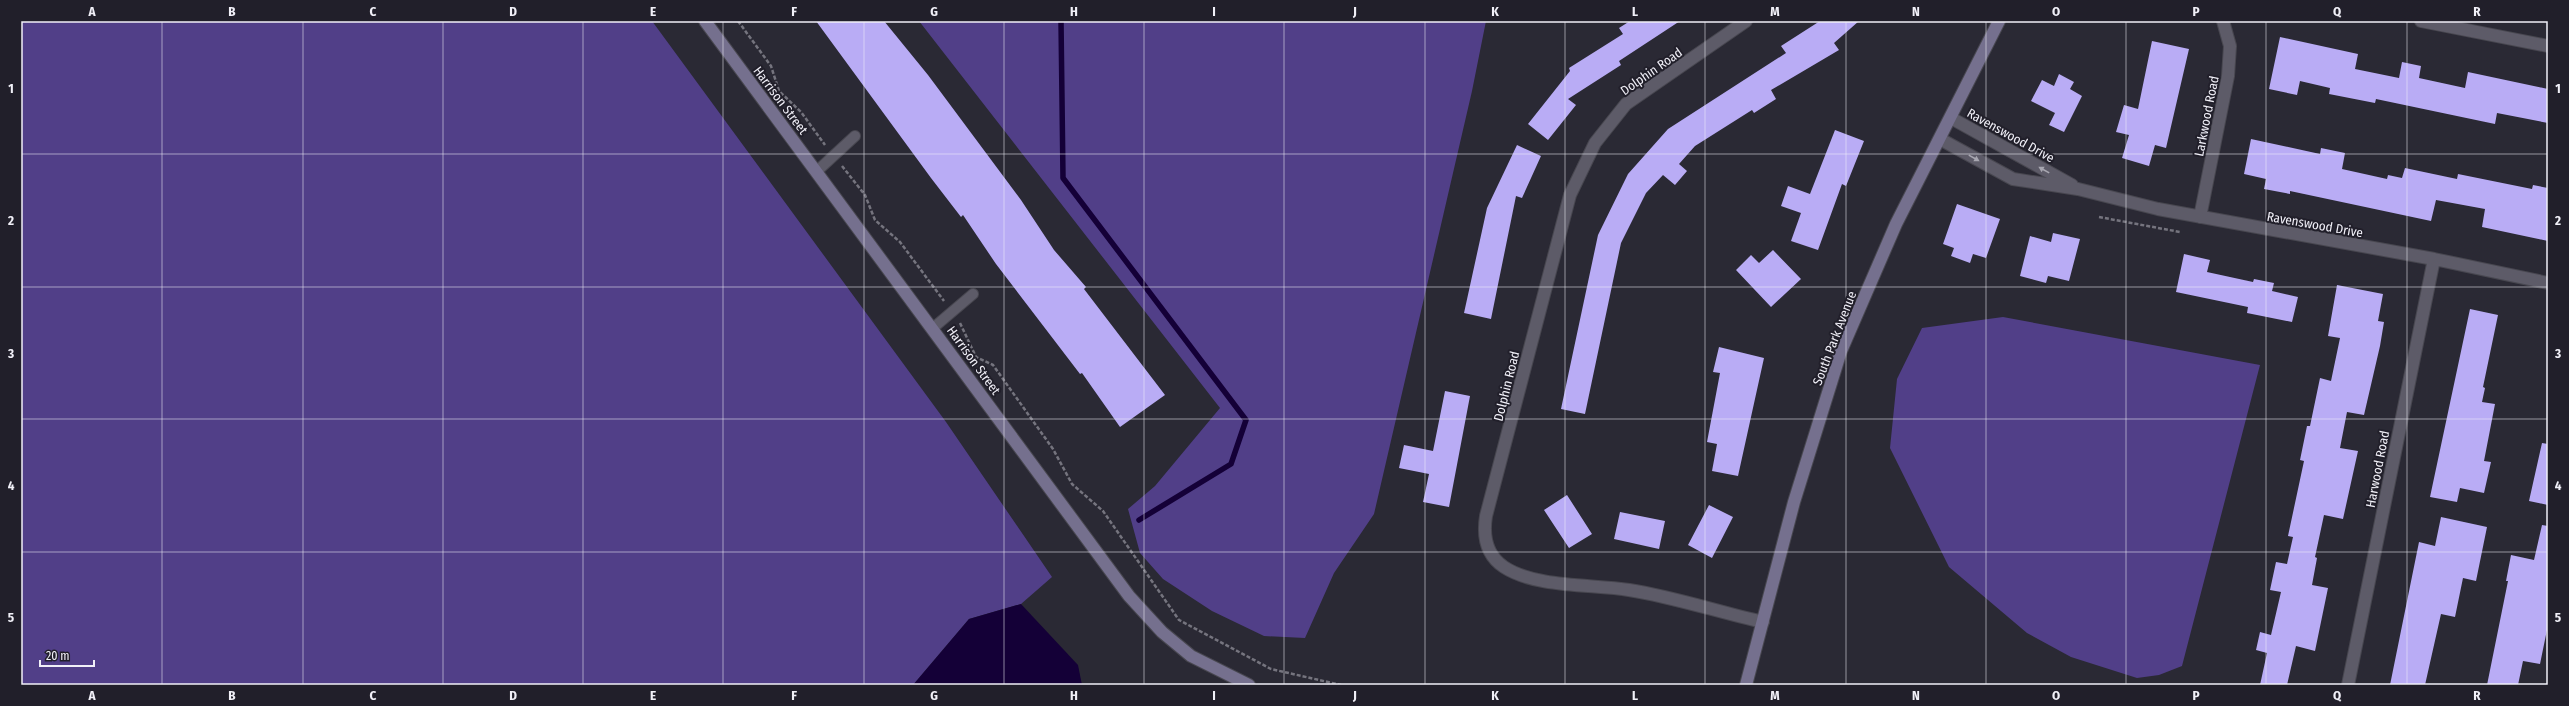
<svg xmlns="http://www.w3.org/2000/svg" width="2569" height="706" viewBox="0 0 2569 706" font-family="'Fira Sans Condensed',sans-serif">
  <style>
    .green { fill: #513f88 }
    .water { fill: #140037 }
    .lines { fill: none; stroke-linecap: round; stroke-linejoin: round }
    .stream { stroke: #140037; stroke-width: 5.5 }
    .building { fill: #b9acf5 }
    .lane-casing { stroke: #484750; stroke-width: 12 }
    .street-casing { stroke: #484750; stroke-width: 14 }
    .secondary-casing { stroke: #484750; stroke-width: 14 }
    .path { stroke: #75747e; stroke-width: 2.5; stroke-dasharray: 4 2; stroke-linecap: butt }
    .lane { stroke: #5d5b68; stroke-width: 10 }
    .street { stroke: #5d5b68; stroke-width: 12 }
    .secondary { stroke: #75708e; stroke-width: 12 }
    .oneway { fill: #a7a6b0 }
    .grid { fill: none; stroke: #f1f0f8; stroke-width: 1; stroke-opacity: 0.55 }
    .labels { text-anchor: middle; stroke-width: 4; stroke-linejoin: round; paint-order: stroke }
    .street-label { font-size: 13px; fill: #f1f0f8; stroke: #211f2a }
    .neatline { fill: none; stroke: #f1f0f8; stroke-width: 1.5 }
    .grid-label { font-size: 13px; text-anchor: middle; font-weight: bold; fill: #f1f0f8 }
  </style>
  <rect width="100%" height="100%" fill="#2a2934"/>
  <!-- green -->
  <path class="green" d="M21,21H652L946,422L1052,577L1021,604L969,619L913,685H21Z
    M919,21H1486L1472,91L1374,514L1334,573L1305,638L1264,636L1212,611L1163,579L1140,553L1128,509L1155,486L1220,408Z
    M2003,317L2260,365L2182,666L2159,675L2137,678L2071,657L2027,633L1949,567L1890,448L1897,379L1922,328Z"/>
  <!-- water -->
  <path class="water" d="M1021,604L1078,665L1082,685H913L969,619Z"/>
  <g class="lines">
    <!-- stream -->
    <path class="stream" d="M1061,21L1063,178L1246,420L1231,464L1139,520"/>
  </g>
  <!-- building -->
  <path class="building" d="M816,21H884L928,75L1021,200L1054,250L1086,287L1084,289L1165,395L1120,427L1082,373L1080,374L996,264L963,215L961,217L931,178Z
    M1630,21H1680L1619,61L1621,65L1568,99L1576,105L1548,140L1528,124L1570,71L1569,68L1623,34L1619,28Z
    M1820,21H1859L1834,43L1839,50L1771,90L1776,99L1754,113L1752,110L1695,146L1679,164L1687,171L1675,185L1663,175L1646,193L1621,243L1585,414L1561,409L1598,235L1628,174L1668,129L1786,53L1781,46Z
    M2280,37L2358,54L2355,69L2399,78L2402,62L2421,66L2419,78L2465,88L2468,72L2548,89V123L2497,113L2495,124L2376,99L2375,103L2329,94L2330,88L2300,81L2297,95L2269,89Z
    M2152,41L2189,49L2166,148L2155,145L2149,166L2122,158L2129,135L2116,132L2124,105L2138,109Z
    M2059,74L2074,82L2070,89L2082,96L2064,132L2049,125L2055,113L2031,101L2042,80L2054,86Z
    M1835,130L1864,141L1846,186L1842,184L1818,250L1791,241L1801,213L1781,206L1788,186L1810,194Z
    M2251,139L2320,154L2321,148L2345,153L2342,169L2387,179L2388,175L2402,178L2405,168L2457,179L2458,174L2532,189L2533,185L2548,188V241L2482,227L2485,209L2436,200L2431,221L2290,191V194L2264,189L2266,179L2244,174Z
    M1517,145L1541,156L1522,198L1516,196L1491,319L1464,313L1487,208Z
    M1957,204L2000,219L1986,258L1973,254L1970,263L1951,256L1954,248L1943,244Z
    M2053,233L2080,239L2069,281L2048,276L2046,283L2020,276L2030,236L2051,242Z
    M1773,250L1801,279L1771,307L1736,270L1751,255L1759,263Z
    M2184,254L2210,260L2207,272L2253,282L2254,279L2274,283L2272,291L2298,297L2292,322L2247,313L2248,307L2176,292Z
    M2337,285L2383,294L2378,321L2384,322L2380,346L2364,415L2347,412L2340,448L2358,451L2343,519L2324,515L2315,557L2317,558L2312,585L2328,588L2315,651L2296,646L2287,685H2260L2267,653L2256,650L2260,632L2271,635L2281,592L2270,590L2276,562L2287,564L2293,537L2288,536L2304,461L2300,460L2307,426H2310L2320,378L2331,381L2340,338L2328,336Z
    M2470,309L2498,315L2483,387L2485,388L2482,402L2495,404L2484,461L2491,462L2484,493L2460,488L2457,502L2430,497Z
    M1719,347L1764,358L1738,476L1712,471L1717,444L1707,442L1720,373L1713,372Z
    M1445,391L1470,396L1449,507L1423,502L1429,474L1399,468L1404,445L1433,451Z
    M2542,443L2548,444V505L2529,501Z
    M1567,495L1592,534L1569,548L1544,510Z
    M1709,505L1733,517L1712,558L1688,545Z
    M1620,512L1665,521L1659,549L1614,539Z
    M2441,517L2487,527L2476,581L2463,578L2455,617L2441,614L2425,685H2390L2419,542L2435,546Z
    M2542,525L2548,526V625L2540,664L2523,661L2518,685H2487L2508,581H2506L2511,555L2534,560Z"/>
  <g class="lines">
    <!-- lane casing -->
    <g class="lane-casing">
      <path id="lane" d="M816,172L855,136
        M933,328L973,294"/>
    </g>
    <!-- street casing -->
    <g class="street-casing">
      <path id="street" d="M1746,21L1626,104L1595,143L1570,195L1486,516C1483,535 1486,555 1504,567C1536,588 1592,584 1629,590C1674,597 1718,612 1763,622
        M2421,21L2548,46
        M1951,118L2072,185
        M1940,139L2013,179L2078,189L2158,209L2434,259L2548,283
        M2200,217L2228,76L2230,46L2223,21
        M2348,685L2434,259"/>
    </g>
    <!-- secondary casing -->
    <g class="secondary-casing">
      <path id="secondary" d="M705,21L1129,596L1162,632L1191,656L1249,685
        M1746,685L1794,502L1841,351L1896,224L1999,21"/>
    </g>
    <!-- path -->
    <path class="path" d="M738,21L771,66L779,91L801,112L825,145
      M842,166L865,195L875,220L900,242L944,301
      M2099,217L2180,232
      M2547,303H2548
      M960,323L976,357L993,365L1053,449L1072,484L1103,511L1179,620L1271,669L1341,685"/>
    <!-- lane -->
    <use href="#lane" class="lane"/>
    <!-- street -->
    <use href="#street" class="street"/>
    <!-- secondary -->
    <use href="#secondary" class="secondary"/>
  </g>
  <!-- one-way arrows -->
  <defs><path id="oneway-solid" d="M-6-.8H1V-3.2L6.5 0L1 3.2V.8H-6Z"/></defs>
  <g class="oneway">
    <use href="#oneway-solid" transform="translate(1974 158) rotate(29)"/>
    <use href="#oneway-solid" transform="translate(2044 170) rotate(-151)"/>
  </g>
  <!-- grid -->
  <path class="grid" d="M162,21V685M303,21V685M443,21V685M583,21V685M723,21V685M864,21V685M1004,21V685M1144,21V685M1284,21V685M1425,21V685M1565,21V685M1705,21V685M1846,21V685M1986,21V685M2126,21V685M2266,21V685M2407,21V685M21,154H2548M21,287H2548M21,419H2548M21,552H2548"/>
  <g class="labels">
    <!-- street labels -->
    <g class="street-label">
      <text transform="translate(1651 71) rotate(-35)" y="5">Dolphin Road</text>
      <text transform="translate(781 100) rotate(53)" y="5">Harrison Street</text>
      <text transform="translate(2206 116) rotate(-79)" y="5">Larkwood Road</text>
      <text transform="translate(2011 135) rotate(29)" y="5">Ravenswood Drive</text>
      <text transform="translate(2315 224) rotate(10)" y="5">Ravenswood Drive</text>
      <text transform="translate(1834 338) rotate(-69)" y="5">South Park Avenue</text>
      <text transform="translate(974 360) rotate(54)" y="5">Harrison Street</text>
      <text transform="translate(1506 386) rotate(-76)" y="5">Dolphin Road</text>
      <text transform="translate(2377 469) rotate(-79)" y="5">Harwood Road</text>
    </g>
  </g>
  <!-- border -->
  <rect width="2569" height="706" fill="none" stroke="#211f2a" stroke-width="44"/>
  <!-- scale -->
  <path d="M40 660v6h54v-6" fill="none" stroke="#f1f0f8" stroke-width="2"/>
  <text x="46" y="660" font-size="12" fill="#f1f0f8" stroke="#211f2a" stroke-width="3" paint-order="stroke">20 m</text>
  <rect x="22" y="22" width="2525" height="662" class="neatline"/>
  <g class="grid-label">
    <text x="92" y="16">A</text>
    <text x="232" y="16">B</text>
    <text x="373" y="16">C</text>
    <text x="513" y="16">D</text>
    <text x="653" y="16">E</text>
    <text x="794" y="16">F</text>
    <text x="934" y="16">G</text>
    <text x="1074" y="16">H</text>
    <text x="1214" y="16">I</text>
    <text x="1355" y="16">J</text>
    <text x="1495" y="16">K</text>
    <text x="1635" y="16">L</text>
    <text x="1775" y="16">M</text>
    <text x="1916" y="16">N</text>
    <text x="2056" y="16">O</text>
    <text x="2196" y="16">P</text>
    <text x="2337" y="16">Q</text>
    <text x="2477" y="16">R</text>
    <text x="11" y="93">1</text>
    <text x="2558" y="93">1</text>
    <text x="11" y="225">2</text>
    <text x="2558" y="225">2</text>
    <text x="11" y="358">3</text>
    <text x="2558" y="358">3</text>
    <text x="11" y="490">4</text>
    <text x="2558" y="490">4</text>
    <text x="11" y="622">5</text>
    <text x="2558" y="622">5</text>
    <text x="92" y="700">A</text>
    <text x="232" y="700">B</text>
    <text x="373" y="700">C</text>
    <text x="513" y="700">D</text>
    <text x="653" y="700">E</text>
    <text x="794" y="700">F</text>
    <text x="934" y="700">G</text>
    <text x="1074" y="700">H</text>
    <text x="1214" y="700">I</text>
    <text x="1355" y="700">J</text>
    <text x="1495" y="700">K</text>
    <text x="1635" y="700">L</text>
    <text x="1775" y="700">M</text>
    <text x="1916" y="700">N</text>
    <text x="2056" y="700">O</text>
    <text x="2196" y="700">P</text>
    <text x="2337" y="700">Q</text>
    <text x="2477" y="700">R</text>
  </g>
</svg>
